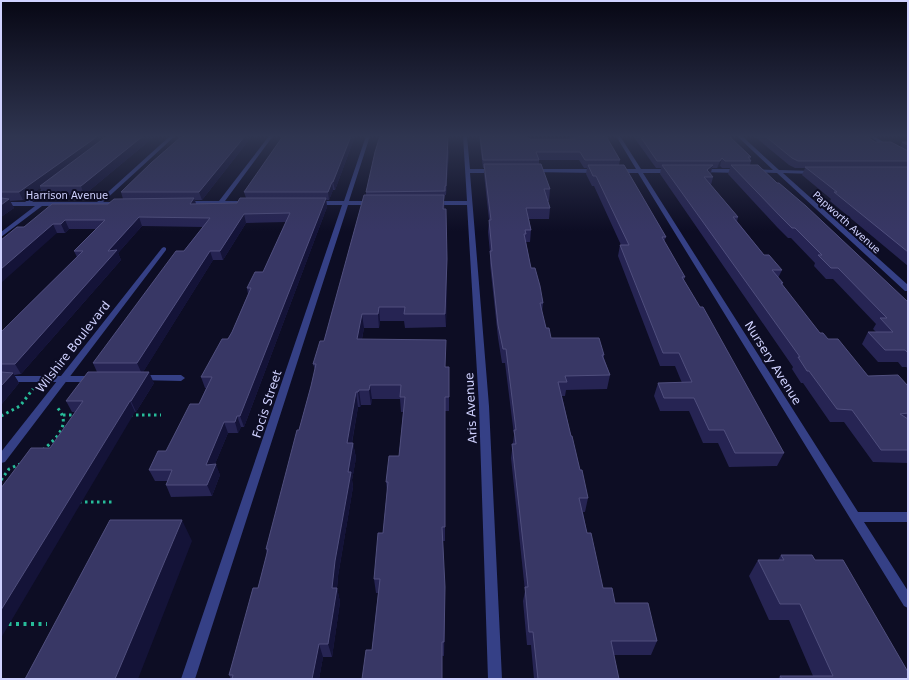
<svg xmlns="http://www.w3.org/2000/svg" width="909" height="680" viewBox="0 0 909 680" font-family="'DejaVu Sans',sans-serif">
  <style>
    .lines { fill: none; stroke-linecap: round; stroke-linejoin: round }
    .path-far1 { stroke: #27bc99; stroke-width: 3; stroke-dasharray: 2.5 3.5; stroke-linecap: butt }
    .path { stroke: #27bc99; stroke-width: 4; stroke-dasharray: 3 4.5; stroke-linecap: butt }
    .service { fill: #354086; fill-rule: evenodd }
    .minor { fill: #354086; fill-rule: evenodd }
    .wall { fill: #262453 }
    .shaded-wall { fill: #141338 }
    .building { fill: #383765; stroke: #504f7e }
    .labels { text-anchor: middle; stroke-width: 4; stroke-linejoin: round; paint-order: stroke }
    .far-street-label { font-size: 10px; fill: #d0d2ff; stroke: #0d0d24 }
    .street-label { font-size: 12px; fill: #d0d2ff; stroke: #0d0d24 }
  </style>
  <rect width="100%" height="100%" fill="#0d0d24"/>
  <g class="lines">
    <!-- path-far1 -->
    <path class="path-far1" d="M63,415H75
      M130,415H161
      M1,416L20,406L33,389
      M43,450C52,442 68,429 62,415C61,412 59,410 57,407
      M1,480L9,469L20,464
      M79,502H114"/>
    <!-- path -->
    <path class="path" d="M1,624H47"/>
    <!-- service -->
    <path class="service" d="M142,375H181L185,378L181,381L139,380L138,378Z
      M1,376H92L96,379L92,382H1Z"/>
    <!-- minor -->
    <path class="minor" d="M170,136H175L103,202H118L120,203V205L42,206L1,237V232L35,206H1V202H25L51,183L54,185L53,186L32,202H97Z
      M269,136H273L225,201H246L249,203L248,204H184L183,203L186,201H219Z
      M366,136H370L349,201H372L375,203L372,205H348L195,679H181L342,205H316L313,203L316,201H344Z
      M463,136H467L470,169H493L496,171L493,173H470L489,406L502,679H488L479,406L467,205H434L431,203L434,201H467Z
      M616,136H620L641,169H671L674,171L671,173H643L858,512H908V522H864L908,591V608L904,606L638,173H617L614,171L617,169H636Z
      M737,136H742L779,170L815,171V173L813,174L783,173L908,285V291H905L777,173L753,172V170L755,169L773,170Z
      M869,136H874L891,147L887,148Z
      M533,169H597L600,171L597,173L531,172V170Z
      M701,169H739L742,171L739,173L699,172V170Z
      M164,247L166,248V250L5,462L1,463V452L162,248Z"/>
  </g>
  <!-- wall -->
  <path class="wall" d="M1,136H155L84,195H44L40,188L23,200L10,201L14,208L1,217Z
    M252,136L202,200H195L196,204L237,203L246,198L244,192L355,136L335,190H333L329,200H326L327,207L244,427H241L238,433H228L215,464L220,475L212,496L171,497L166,485L168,481H155L149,470L166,451L199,404L206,388H205L201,377L232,332L248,294L247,288L263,272L286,222L246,223L223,260H213L143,372L154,383L136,412H135L50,448L75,412H72L66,401L97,372L93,363L203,227L142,226L118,253L121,260L21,374L14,375L19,383L1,405V332L77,257L74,251L96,229H69L65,233H57L24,227L108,204L123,199L121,192Z
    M479,136H508V137L530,139H570L569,136H606L620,160L619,165L666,237L664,242L685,277L684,280L784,453L777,466L729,467L718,443H703L689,411H660L654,396L658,383H682L675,366H660L618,256L620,245H621L594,186H592L586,174L587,168H584L579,160H539V164L550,189L549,201H548L550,208L549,219H529L531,230L530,242H526L531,268L543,303L542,312L546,328L551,338L604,355V358L610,375L607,389L566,390L565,396H562L571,436L580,470L588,498L585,512H583L587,533L603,588L615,603L657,641L651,655H614L619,679H534L531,645H527L523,601L525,591L511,458L514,435L505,363H502L498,338L490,264V253L488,232L489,220L484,174V168H483Z
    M633,136H729L751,157L750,159L751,161L750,165L777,183L908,302V368L906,367H902L898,362H878L862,344L868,332H876L873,329L876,324L833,279H826L814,266L815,263L791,238H788L777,227L728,174L730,168H722L720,166L717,168H712L711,174L713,177L711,185L738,217L737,221L764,255L782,270L778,278L783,283L782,285L820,333L868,376L908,386V463L873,462L844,422H830L803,383H801L792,369L793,367L660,174L661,168H656Z
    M754,136H866L875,142L900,147L902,142H908V266L830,201L831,199L802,175L805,168H795L789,165Z
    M449,150L446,195H445L444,200L447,259L446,327L405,328L404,321H380L379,328H364L362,339L446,367H449V411H445V541H443L445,601L444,656L372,650L378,593H376L374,579L383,533L387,491L386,482L399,456L403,412H401L400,399H372L371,405H361L360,407H358L352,443H353L356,458L352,480L353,487L338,576L337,588L340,602L332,657H323L319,679H231L229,675L258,588L267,554L266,549L311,386L315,370L313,364L324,341L366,195V192Z
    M781,555L815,560L908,679H778L780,676H813L789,620H769L749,576L758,560H778Z"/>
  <!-- shaded-wall -->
  <path class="shaded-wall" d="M98,136H111L40,186V188L23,200L19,192Z
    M143,136H155L84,195L81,186Z
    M245,136H252L202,200L199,192Z
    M351,136H355L335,190L333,182Z
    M449,142V150L446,195V186Z
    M722,158L720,166L717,168L720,161Z
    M713,165L710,174L707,170Z
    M332,182L333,190L329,200L328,192Z
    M194,198L197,207L190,204Z
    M326,198L327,207L244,427L240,416Z
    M9,199L14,208L1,217V205Z
    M244,214L246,223L223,260L220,251Z
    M139,217L142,226L118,253L121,260L21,374L15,364L108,251Z
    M65,220L69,229L65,233L61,224Z
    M53,224L57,233L1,283V269Z
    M210,251L213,260L142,374L137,363Z
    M447,259V272L446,327L445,314Z
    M379,307L380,321L379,328L378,314Z
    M362,314L364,328L359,353L357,339Z
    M149,372L154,383L136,412L131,401Z
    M13,373L19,383L1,405V386Z
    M370,385L372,399L371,405L369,390Z
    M359,390L361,405L360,407L358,392Z
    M356,392L358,407L349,458L347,443Z
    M130,401L135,412L1,638V610Z
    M237,416L241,427L238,433L235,422Z
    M224,422L228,433L210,476L206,465Z
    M353,443L356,458L352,480L353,487L338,576L337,588L340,602L332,657L328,644L332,588L335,561Z
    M216,464L220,475L212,496L207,485Z
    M182,520L192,541L138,679H115Z
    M445,587V601L444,656V642Z
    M319,644L323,657L319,679H312Z"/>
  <!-- building -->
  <path class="building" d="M4,136H98L19,192H1V138Z
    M107,136H143L81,186H40Z
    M182,136H245L199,192H121L151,163Z
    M283,136H351L333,182H332L328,192H244Z
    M380,136H448L446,186H445V191L366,192L375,152Z
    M480,136L527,137L530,139H575L573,136H606L620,160H585L580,152H536L539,160H483Z
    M640,136H729L751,157H748L751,161H725L722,158L720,161H657Z
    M765,136H866L875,142H891L908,151V161H798L792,158Z
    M902,142H908V145Z
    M484,164H541L550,189H544L550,208H526L531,230H525L526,234H524L531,268H535L540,286L543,303H540L546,328H549L551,338H599L604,355H602L610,375L565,376L567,382H558L571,436H572L580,470H582L588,498H579L587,533H591L603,588H612L615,603H648L657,641H611L619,679H538L533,632H529L525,587H528L512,444H516L514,430H516L506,349H503L498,325L490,251H492L489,220H491Z
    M588,165H624L666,237H662L685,277H682L700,307H703L784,453H735L724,430H709L694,398H664L658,383L692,382L679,353H663L620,245H629L596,176H593Z
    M662,165H713L707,170L713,177H704L738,217H733L764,255H769L782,270H772L783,283H781L820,333H823L828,339H838L868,376L898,375L908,386V413L900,414L908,419V450H881L852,410L837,409L809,371H807L798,357H800Z
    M731,165H758L777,183H779L806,206L908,302V353L905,350H885L868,332H893L880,318H887L838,268H831L818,255H822L795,228H792L781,217Z
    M805,167H908V252L834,192H837Z
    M364,195H444L443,209H446L447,259L445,314H404L405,307H379L378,314H362L357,339L446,340L445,367H449V397H445V527H442L445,587L444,642H442V679H362L366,650H372L380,579H374L378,533H383L388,482H386L389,456H399L405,397H400L401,385H370L369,390H359L358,392H356L347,443H353L348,472H351L335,561L332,588H337L328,644H319L312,679H232L233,675H229L253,588H258L268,549H266L297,430H299L311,386L316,364H313L320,341H324Z
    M1,198L9,199L1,205Z
    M194,198L190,204L237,203L240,198H326L240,416H237L235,422H224L206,465L216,464L207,485H166L172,470H149L158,451H166L190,404H199L212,377H201L222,339H228L232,332L251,288H247L255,272H263L290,213L244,214L220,251H210L137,363H93L176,251H184L210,218L139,217L108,251L117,250L15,364H1V332L83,251H74L105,220H65L61,224H53L1,269V240L17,227H24L52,204H108L114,199Z
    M1,372L13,373L1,386Z
    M88,372H149L131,401H130L1,610V488L31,448H50L83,401H66Z
    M110,520H182L115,679H25Z
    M781,555H812L815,560H843L908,672V679H782L780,676H833L800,604H780L758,560H784Z"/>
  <!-- sky -->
  <linearGradient id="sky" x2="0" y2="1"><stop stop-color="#070714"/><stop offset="0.59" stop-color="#2f3550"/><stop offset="1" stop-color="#2f3550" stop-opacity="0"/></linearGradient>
  <rect width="909" height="231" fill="url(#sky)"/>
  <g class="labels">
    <!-- far-street labels -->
    <g class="far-street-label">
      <text x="67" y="199">Harrison Avenue</text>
      <text transform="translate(847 222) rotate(42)" y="4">Papworth Avenue</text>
    </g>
    <!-- street labels -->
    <g class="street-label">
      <text transform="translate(73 347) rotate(-52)" y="4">Wilshire Boulevard</text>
      <text transform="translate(773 363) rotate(58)" y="4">Nursery Avenue</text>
      <text transform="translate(267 404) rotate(-72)" y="4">Focis Street</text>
      <text transform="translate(471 408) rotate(-93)" y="4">Aris Avenue</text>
    </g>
  </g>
  <!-- border -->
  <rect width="909" height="680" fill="none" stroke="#d0d2ff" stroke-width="4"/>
</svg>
